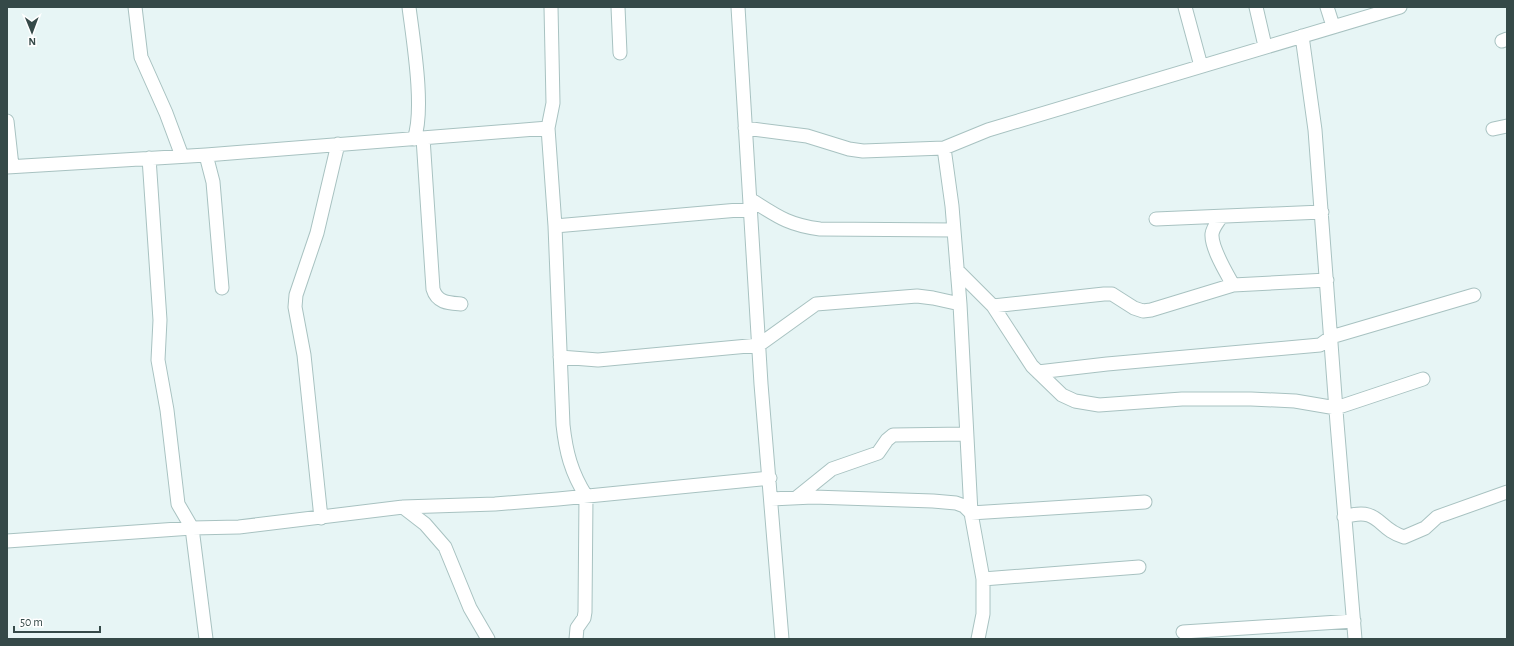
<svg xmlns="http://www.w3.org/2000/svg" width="1514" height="646" viewBox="0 0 1514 646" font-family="'Alegreya Sans',sans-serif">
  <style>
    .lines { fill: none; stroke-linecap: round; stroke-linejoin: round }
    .street-casing { stroke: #a8c2c1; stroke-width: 15 }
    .street { stroke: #fff; stroke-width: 13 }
  </style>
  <rect width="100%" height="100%" fill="#e7f5f5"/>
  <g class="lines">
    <!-- street casing -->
    <g class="street-casing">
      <path id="street" d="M135,7L141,57L166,113L182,156
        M409,7C413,39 425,110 414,139
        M618,7L620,53
        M738,7L761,384L782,639
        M1185,7L1201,66
        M1256,7L1265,46
        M1327,7L1333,26
        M1302,36L1315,130L1337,423L1355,639
        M1502,41L1507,39
        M7,121L12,166
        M548,128L553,103L551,7
        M745,128L807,136L849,149L863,151L944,148L988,130L1400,7
        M1493,129L1507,126
        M423,138L433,289C437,303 449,303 461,304
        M944,148L952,206L960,304L971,513L983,579V614L978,639
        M206,155L213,182L222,288
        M149,158L160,320L158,360L167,410L178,504L192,528L206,639
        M7,167L206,155L548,128L555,226L563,425C566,452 571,472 586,496L585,612L584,618L577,628L576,639
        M750,199C777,216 788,225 820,229L954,230
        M1221,217C1218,222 1213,227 1212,234C1211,248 1226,272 1233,285
        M1156,219L1322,212
        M555,226L750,209
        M957,270L993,306L1032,366L1062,395L1075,401L1099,405L1182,399H1251L1295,401L1336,408L1423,379
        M993,306L1104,294H1112L1134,308L1143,311L1151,310L1233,285L1327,280
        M560,357L598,360L759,345L816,304L917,296L933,298L960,304
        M1038,372L1107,364L1320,345L1331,337L1474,295
        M796,498L832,469L878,453L887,440L893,435L966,434
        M771,499L813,497L933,501L956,503L964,506L971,513L1145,502
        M403,507L425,524L445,547L470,608L488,639
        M1344,517C1381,506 1376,529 1404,537L1425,528L1437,517L1507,492
        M321,518L304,355L295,307L296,295L317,233L338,144
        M7,541L192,528L239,527L403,507L495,504L558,499L770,478
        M983,579L1139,567
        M1183,632L1354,621"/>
    </g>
    <!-- street -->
    <use href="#street" class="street"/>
  </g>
  <!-- border -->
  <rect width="1514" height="646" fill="none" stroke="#354948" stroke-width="16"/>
  <!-- north arrow -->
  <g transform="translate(32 32) rotate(179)" stroke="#ffffff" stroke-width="3" paint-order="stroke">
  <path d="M0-3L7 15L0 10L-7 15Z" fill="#354948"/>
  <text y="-6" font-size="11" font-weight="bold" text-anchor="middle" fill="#354948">N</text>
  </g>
  <!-- scale -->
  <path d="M14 626v6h86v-6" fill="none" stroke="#354948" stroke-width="2"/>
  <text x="20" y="626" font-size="12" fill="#354948" stroke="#ffffff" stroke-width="3" paint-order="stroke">50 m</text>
</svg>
